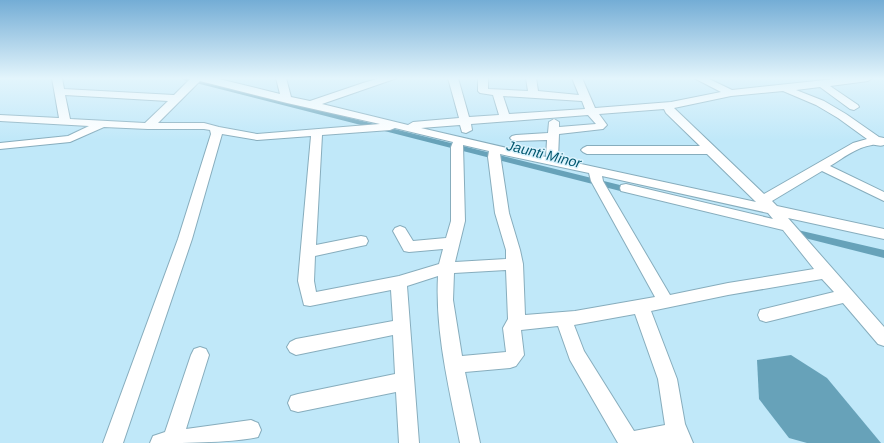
<svg xmlns="http://www.w3.org/2000/svg" width="884" height="443" viewBox="0 0 884 443" font-family="Arial,sans-serif">
  <style>
    .water { fill: #67a2b9 }
    .lines { fill: none; stroke-linecap: round; stroke-linejoin: round }
    .canal { fill: #67a2b9; fill-rule: evenodd }
    .minor-casing { stroke: #87adbd; stroke-width: 2 }
    .minor { fill: #fff; fill-rule: evenodd }
    .labels { text-anchor: middle; stroke-width: 3; stroke-linejoin: round; paint-order: stroke }
    .water-label { font-size: 14px; font-style: italic; fill: #02576f; stroke: #dbf3fd }
  </style>
  <rect width="100%" height="100%" fill="#c0e8f9"/>
  <!-- water -->
  <path class="water" d="M791,355L827,378L881,443H807L789,438L759,399L757,360Z"/>
  <g class="lines">
    <!-- canal -->
    <path class="canal" d="M180,78H190L191,80L188,82Z
      M198,80L632,188L637,191L632,194L196,83V81Z
      M789,228L884,250V258L785,233L784,231L785,229Z"/>
    <!-- minor casing -->
    <g class="minor-casing">
      <path id="minor" d="M52,78H62L64,89L174,95L191,78H215L280,94L276,78H286L291,97L310,101L363,83L380,78H397L322,104L408,125L413,122L459,118L448,78H458L469,117L499,115L493,95L480,93L478,91V78H488V89L528,91L526,78H536L538,91L579,95L572,78H582L595,108L671,102L721,92L694,78H707L732,90L844,78H872L868,81L830,86L858,105L859,107L854,110L850,109L820,87L796,90L824,101L846,114L879,137L884,138V145C879,147 876,144 872,145C857,147 843,158 830,166L884,192V201L822,171L772,201L777,206L884,229V239L788,218L884,327V346L878,344L843,303L766,322L760,320L758,315L760,310L834,292L822,279L728,295L651,311L677,379L685,424L693,443H618L570,360L558,326L521,330L524,355L516,366L510,368L465,372L480,443H460C449,388 435,332 438,276L407,286L419,443H399L396,392L298,412L291,410L288,403L291,396L298,394L395,374L393,335L296,355L290,352L287,347L290,342L296,339L393,321L391,290L310,306L304,305L298,281L311,136L257,140L222,134L192,239L123,443H103L178,239L211,134L210,130L204,129H148L104,127L70,142L0,149V143L68,136L89,126L0,121V115L59,118ZM200,81L287,103L380,124L257,134L219,127L204,123H158ZM783,91L816,105L838,118L867,139L853,143L764,194L674,108L731,96ZM65,95L168,101L145,123L70,119ZM503,96L582,101L585,109L509,114ZM664,109L666,113L700,146H587L583,148L581,150L583,152L587,154H707L756,202L558,159L559,134L603,129L607,125L599,114ZM588,115L596,124L559,127V122L554,119L549,122L548,133L516,135L512,136L510,138L512,140L516,141L547,140L546,157L421,128L460,125L462,132L466,133L472,130L471,124ZM395,128L453,142L451,147V221L446,238L413,241L405,228L400,226L395,228L393,231L404,251L409,252L443,249L439,264L399,276L316,292L314,281L315,256L361,246L366,245L368,241L366,237L361,236L316,245L322,135L390,130ZM463,145L489,151L488,157L495,213L506,250V259L455,262L465,221ZM500,154L589,173L591,181L655,297L575,311L525,315L523,264L520,250L509,213ZM602,176L768,213L773,219L626,184L621,185L620,188L621,191L783,230L814,269L728,283L670,295L603,181ZM506,270L508,319L503,328L506,352L462,356L453,300L454,273ZM635,314L658,379L665,425L634,431L584,351L574,325Z
        M200,347L206,349L209,355L186,429L251,420L258,423L261,430L258,437C232,443 179,443 150,443L153,436L165,432L191,355L194,349Z"/>
    </g>
    <!-- minor -->
    <use href="#minor" class="minor"/>
  </g>
  <!-- sky -->
  <linearGradient id="sky" x2="0" y2="1"><stop stop-color="#74add5"/><stop offset="0.56" stop-color="#e3f5fc"/><stop offset="1" stop-color="#e3f5fc" stop-opacity="0"/></linearGradient>
  <rect width="884" height="140" fill="url(#sky)"/>
  <g class="labels">
    <!-- water labels -->
    <g class="water-label">
      <text transform="translate(544 154) rotate(14)" y="5">Jaunti Minor</text>
    </g>
  </g>
</svg>
